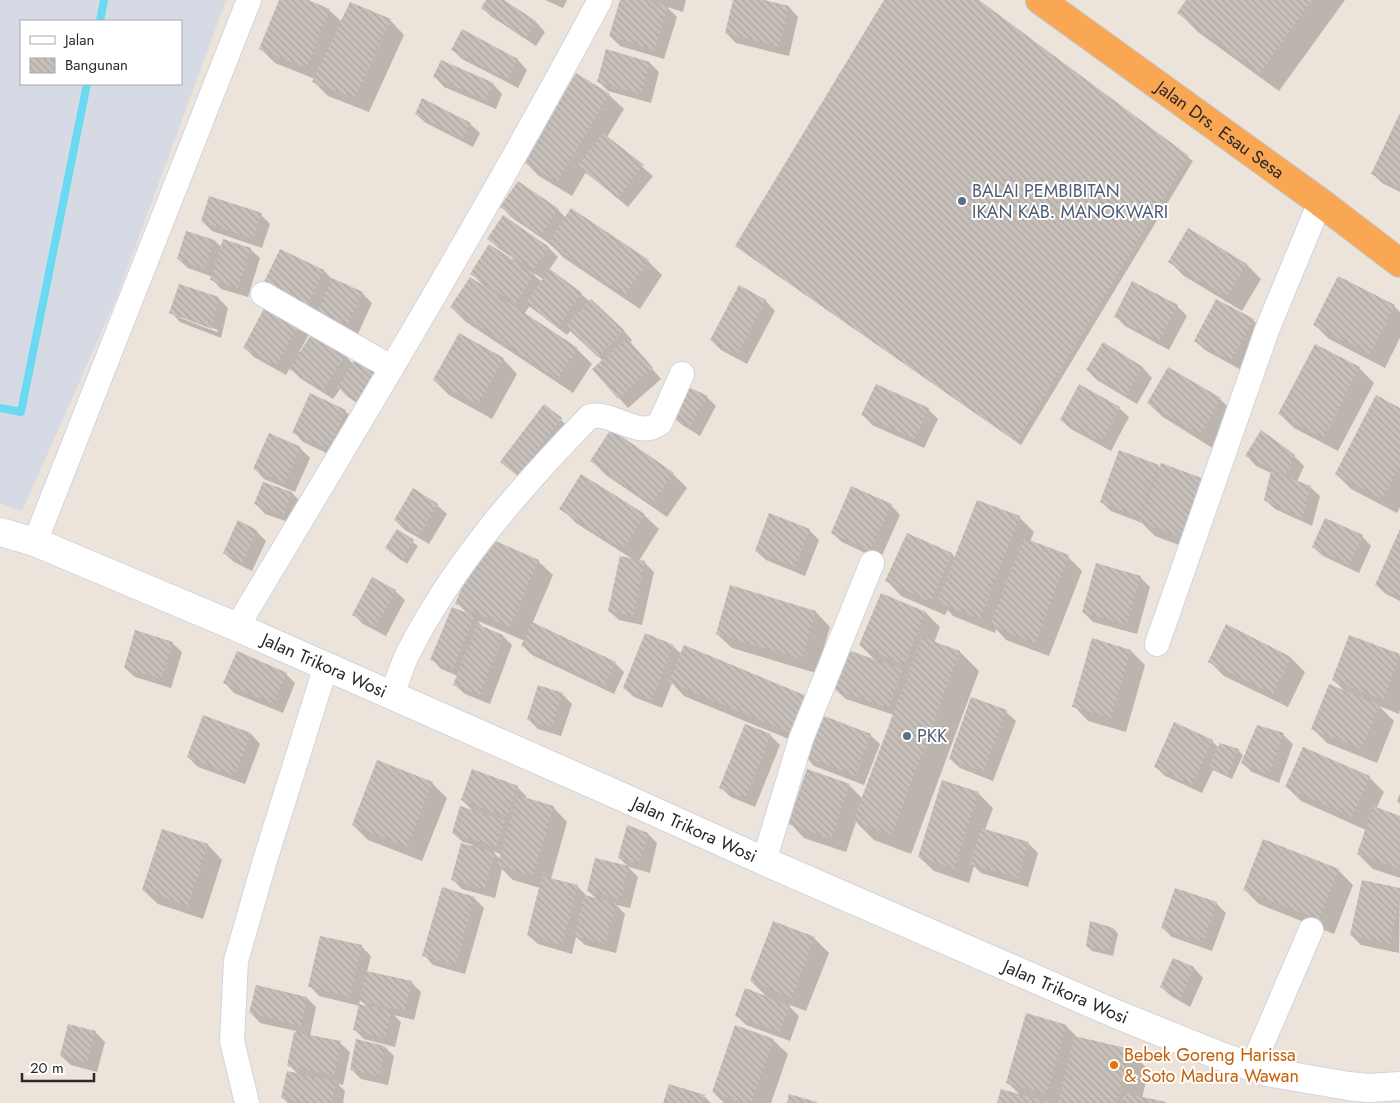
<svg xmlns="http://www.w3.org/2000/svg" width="1400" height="1103" viewBox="0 0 1400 1103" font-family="Jost,sans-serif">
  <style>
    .airport { fill: #d6dae4; fill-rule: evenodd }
    .shadow { fill: #0003; fill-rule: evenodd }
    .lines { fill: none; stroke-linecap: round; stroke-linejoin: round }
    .stream { stroke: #6ad9f1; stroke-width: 8 }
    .building { fill: url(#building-back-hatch) }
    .minor-casing { stroke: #d0d5e3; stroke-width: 26 }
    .tertiary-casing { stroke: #d0d5e3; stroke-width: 30 }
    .trunk-casing { stroke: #c3c3c3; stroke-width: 30 }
    .minor { stroke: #fff; stroke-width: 24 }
    .tertiary { stroke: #fff; stroke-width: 28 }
    .trunk { stroke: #faa754; stroke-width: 28 }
    .service-dot { fill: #5c6f8a; stroke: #fff; stroke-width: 2 }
    .food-dot { fill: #e8710a; stroke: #fff; stroke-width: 2 }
    .labels { text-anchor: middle; stroke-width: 4; stroke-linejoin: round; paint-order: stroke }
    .street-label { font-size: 18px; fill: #292929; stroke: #fff }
    .service-label { font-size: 18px; fill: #4e5e75; stroke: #fff; text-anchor: start }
    .food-label { font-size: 18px; fill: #c56008; stroke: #fff; text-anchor: start }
  </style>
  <defs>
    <pattern id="building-back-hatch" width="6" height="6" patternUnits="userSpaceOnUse" patternTransform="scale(1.25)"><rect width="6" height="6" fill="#c7c0ba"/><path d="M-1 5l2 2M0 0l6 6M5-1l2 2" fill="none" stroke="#aba5a0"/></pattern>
  </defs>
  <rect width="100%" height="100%" fill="#ece3da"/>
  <!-- airport -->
  <path class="airport" d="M0,0H226L115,302L22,511L0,503ZM21,21H181V84H21Z"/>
  <!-- shadow -->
  <path class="shadow" d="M280,0H305L329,10L342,22L390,20L404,35L369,112L328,96L313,81L315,79L275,63L261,49Z
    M488,0H502L536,22L545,32L536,46L492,17L482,8Z
    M545,0H567L563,8Z
    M621,0H686L683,12L667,7L677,17L664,59L620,46L610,36Z
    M734,0H759L789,7L798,17L789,56L736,43L726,33Z
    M885,0H977L1193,161L1021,445L736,246Z
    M1188,0H1345L1279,91L1198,32L1179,13Z
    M462,31L518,60L527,70L518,88L462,59L453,50Z
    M650,63L659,72L651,103L608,91L598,81Z
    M435,77L493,84L502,94L496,109L444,87Z
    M609,95L624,109L607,137L653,176L628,207L586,172L572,196L539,176L525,162Z
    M416,114L470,124L480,133L473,147L426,123Z
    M1400,115V192L1382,183L1372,173Z
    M519,183L558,210L566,218L648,261L662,275L640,309L564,258L550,244L511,217L502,207Z
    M261,215L270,224L262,248L212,231L202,221Z
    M187,232L215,241L222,248L250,249L260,258L248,297L221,289L212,279L213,277L188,268L178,259Z
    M489,239L549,248L558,257L549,270L581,294L623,330L632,340L630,343L661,379L628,408L619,398L603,361L571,330L567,335L530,306L524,314L577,349L592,364L573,393L466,322L451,307L485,287L472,274L512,260L513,258L498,248ZM534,273L544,280L542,282L533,274Z
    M281,250L324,271L332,279L362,293L372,303L358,334L328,320L319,310L317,314L274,293Z
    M1169,261L1246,264L1261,279L1242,311L1184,276Z
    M1133,282L1177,306L1187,316L1169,350L1125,326L1115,316Z
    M739,287L766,301L775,311L747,364L721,350L711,340Z
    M218,298L228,308L221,338L180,322L171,312ZM180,315L218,330L217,332L180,318Z
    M269,303L311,331L299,352L345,355L353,364L373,414L348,397L340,389L333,399L300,378L290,368L286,375L254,357L244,347Z
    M1394,306L1400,312V338L1385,368L1329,339L1315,325Z
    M1253,320L1263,330L1241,370L1205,350L1195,341Z
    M1103,344L1143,368L1152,378L1137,404L1097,380L1087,370Z
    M1316,345L1359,368L1374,383L1338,451L1294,428L1280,414Z
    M503,359L517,374L492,419L449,395L434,380Z
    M1169,369L1220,399L1235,414L1214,449L1163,417L1148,403Z
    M707,397L716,406L700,436L681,424L671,415Z
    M544,405L571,429L528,485L501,461Z
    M1119,408L1129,417L1111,451L1071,429L1061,420Z
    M928,409L938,419L924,448L872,425L863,415Z
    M1400,409V507L1397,513L1351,489L1336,474Z
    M345,411L355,420L337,458L303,442L294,432Z
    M300,448L310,458L295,492L264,479L255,469Z
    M1247,456H1294L1304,466L1297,482L1310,487L1320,496L1312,526L1275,509L1265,500L1271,473L1256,466Z
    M591,460L673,474L687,488L667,517L606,475Z
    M1158,466L1160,468L1200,553L1155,536L1142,523L1111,511L1101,502Z
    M291,492L301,502L294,524L265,514L256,504Z
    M978,501L1020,518L1034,532L1030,542L1068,557L1082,571L1049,656L1006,640L996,629L995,633L953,616L948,610L945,615L901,596L887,581L908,534L952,554L956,558Z
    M437,505L447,514L429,544L405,530L395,520Z
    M891,505L900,515L880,560L842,542L832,533Z
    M561,508L644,515L659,529L639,561L644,562L654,572L642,625L619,620L609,611L634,560L576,523Z
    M397,530L418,546L407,564L391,552Z
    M809,530L819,540L805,576L766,560L756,551Z
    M256,531L266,541L252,571L234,562L224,553Z
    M1400,534V601L1386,594L1376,585Z
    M1362,536L1371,546L1359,573L1323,556L1313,547Z
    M538,561L553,575L532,624L615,663L624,672L614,694L532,655L523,646L525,641L478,621L483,628L503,636L512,645L490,704L465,694L455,685L458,676L441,669L432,659L468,614L457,603Z
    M1140,577L1150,587L1137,634L1093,622L1083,612Z
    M395,591L405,600L386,636L363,624L354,615Z
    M816,612L830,627L816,673L732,648L717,634Z
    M926,613L940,627L934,643L960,652L979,671L911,854L874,840L856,822L846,852L804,838L790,823L849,785L863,799L894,715L846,699L836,690L876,661L860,645Z
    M1349,637L1400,656V710L1399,714L1379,706L1394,721L1377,763L1327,743L1312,728L1346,692L1333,680Z
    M172,643L182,652L171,688L135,677L125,668Z
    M673,646L681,654L821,716L870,735L880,744L864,785L814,766L805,756L808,747L684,696L672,683L662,708L634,697L624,688Z
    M1131,651L1145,665L1126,732L1088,721L1074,706Z
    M1291,658L1305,672L1288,707L1224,676L1210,662Z
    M286,674L295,683L283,713L234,693L225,683Z
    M562,694L572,704L561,736L538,729L528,719Z
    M1006,712L1016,721L993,781L960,768L950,759Z
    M204,717L251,734L260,744L245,784L198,767L188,757Z
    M1258,726L1283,735L1293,744L1279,783L1252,772L1242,763Z
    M770,735L780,745L755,807L731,797L721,788Z
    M1212,741L1219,748L1238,750L1243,755L1232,779L1213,770L1202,793L1165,776L1156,767Z
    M1303,748L1369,777L1384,792L1376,809L1400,817V878L1373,869L1358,854L1366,830L1301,801L1287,787Z
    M432,783L447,798L422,861L368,840L353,825Z
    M517,787L526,796V799L553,807L567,822L551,879L578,887L587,896L597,899L588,891L628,867L638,877L630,908L616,905L625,914L616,953L585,945L576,937L572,954L538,944L528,935L540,888L513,880L502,869L495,898L462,889L453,880L473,845L463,842L453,833L473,811L462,800ZM492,851L501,854L500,859Z
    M978,793L993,808L985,830L1028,843L1038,853L1028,887L981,873L974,866L969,883L934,871L919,857Z
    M1400,794V804L1397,801Z
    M648,834L657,843L650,873L629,867L619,858Z
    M208,845L222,860L203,919L158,904L143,890Z
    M1338,870L1353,885L1334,934L1259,904L1245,890Z
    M1400,890L1399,953L1361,945L1351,935Z
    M474,898L484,908L465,974L433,965L424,955Z
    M1216,903L1226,913L1212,951L1172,937L1163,928Z
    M1114,929L1118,934L1113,956L1092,951L1087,946Z
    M814,938L829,953L806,1011L787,1004L799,1016L790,1041L746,1025L736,1015L768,998L751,981Z
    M361,946L371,956L367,972L411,982L421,992L414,1020L394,1015L401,1022L395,1047L364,1039L354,1029L360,1006L319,996L310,986ZM360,1000L368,1007L359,1005Z
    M1174,959L1194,968L1203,978L1190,1007L1171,996L1161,987Z
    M307,998L316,1007L310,1036L340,1043L350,1052L343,1085L338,1084L345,1091L343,1103H288L283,1098L298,1074L289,1065L296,1031L260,1023L251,1013Z
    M1066,1026L1078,1038L1129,1051L1149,1070L1142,1098L1164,1103H998L1021,1096L1007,1082Z
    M95,1032L105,1042L97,1072L71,1065L61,1056Z
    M773,1040L788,1054L771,1103H724L713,1092Z
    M385,1047L394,1056L388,1085L361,1079L351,1069Z
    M704,1096L711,1103H664Z"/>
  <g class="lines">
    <!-- stream -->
    <path class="stream" d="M100,21L104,0
      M0,408L21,412L87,84"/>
  </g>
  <!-- building -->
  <path class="building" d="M279,0H308L330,9L307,68L259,49Z
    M486,0H504L536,21L526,38L481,8Z
    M620,0H647L668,6L655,50L609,36Z
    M733,0H764L789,6L779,47L725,33Z
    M884,0H979L1189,156L1017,442L735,246Z
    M1186,0H1312L1260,73L1177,13Z
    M350,2L391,19L355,98L312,82Z
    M462,29L518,59L508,79L451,50Z
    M606,49L650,62L641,94L597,82Z
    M441,60L494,83L486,100L433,77Z
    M576,73L610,94L557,182L523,162Z
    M422,98L471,123L463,138L415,114Z
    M1400,113V181L1397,187L1371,174Z
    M603,133L644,165L618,198L577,166Z
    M518,181L559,209L541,236L500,207Z
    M209,196L262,213L253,239L201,221Z
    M571,208L649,260L625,295L548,243Z
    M503,215L549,247L533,270L487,239Z
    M1188,228L1247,264L1227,297L1168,262Z
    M186,231L215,240L205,269L177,259Z
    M223,239L251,248L238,288L210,280Z
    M489,244L535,274L516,304L470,274Z
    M280,249L324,270L307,306L263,284Z
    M550,269L582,293L557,327L525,303Z
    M1338,276L1395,305L1370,354L1313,325Z
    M470,277L578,348L558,379L450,307Z
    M332,278L363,292L348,325L317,311Z
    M1132,281L1178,305L1159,341L1114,317Z
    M179,284L219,297L212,329L169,313Z
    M739,285L766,300L737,355L710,340Z
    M591,299L624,330L598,357L565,326Z
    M1216,299L1254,319L1231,361L1194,341Z
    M268,301L302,320L276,366L243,348Z
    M312,333L346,355L323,390L289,369Z
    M459,333L504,358L478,405L433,380Z
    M627,338L653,368L618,399L592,369Z
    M1103,342L1143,367L1127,395L1086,370Z
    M1315,344L1360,367L1323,438L1278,414Z
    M356,358L383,375L363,405L337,387Z
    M1168,367L1221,398L1200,435L1147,403Z
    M876,384L929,408L915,439L861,415Z
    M1079,384L1120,407L1101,442L1060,420Z
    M686,386L708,396L690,427L670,415Z
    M310,393L346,410L328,449L292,433Z
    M1376,395L1400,408V466L1382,499L1335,474Z
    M544,404L562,418L518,476L500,462Z
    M611,429L674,473L652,504L590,461Z
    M1261,430L1295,455L1286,476L1245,456Z
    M269,433L301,447L285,483L253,469Z
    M1119,450L1159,465L1140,517L1100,502Z
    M1161,463L1207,480L1185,539L1139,522Z
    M1271,471L1311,486L1302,518L1264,500Z
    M581,474L645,514L623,549L559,509Z
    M263,482L292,492L284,515L254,504Z
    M851,486L892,504L870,551L831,533Z
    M413,488L438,504L419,535L394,520Z
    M977,500L1020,516L980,619L937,602Z
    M769,513L810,529L795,567L755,551Z
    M1325,518L1363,535L1349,565L1312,547Z
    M238,520L257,530L242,563L223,553Z
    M397,529L414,540L402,561L385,548Z
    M1400,529V597L1375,585Z
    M907,533L952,553L931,602L885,581Z
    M484,536L539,560L510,627L455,604Z
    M1024,538L1069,555L1035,643L990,625Z
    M620,556L645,561L633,616L608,611Z
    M1096,563L1141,576L1127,625L1082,612Z
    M372,577L396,590L376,627L352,615Z
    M730,585L816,611L802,659L716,634Z
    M881,593L926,612L904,665L859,645Z
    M452,607L475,616L453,669L430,660Z
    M532,622L616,662L604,685L521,646Z
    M477,624L503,635L480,695L453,685Z
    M1226,624L1291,657L1273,694L1208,662Z
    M135,630L173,642L161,679L124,668Z
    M645,633L674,645L652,700L623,688Z
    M1349,635L1400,654L1384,700L1332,680Z
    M922,637L960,651L892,835L853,821Z
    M1092,638L1131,650L1111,718L1072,707Z
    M684,645L809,697L794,734L668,682Z
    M848,650L902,669L889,708L835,690Z
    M237,651L287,673L274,704L223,683Z
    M1329,684L1380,705L1362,749L1311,729Z
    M538,685L563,693L552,727L527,720Z
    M971,697L1007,710L984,772L949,759Z
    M819,714L871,734L855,776L803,756Z
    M203,715L251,733L235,776L187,757Z
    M1174,722L1213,740L1192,785L1154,767Z
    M745,724L771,734L746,798L719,788Z
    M1257,725L1284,733L1269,775L1241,763Z
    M1220,743L1239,749L1228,775L1209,767Z
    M1303,747L1370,776L1352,817L1285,787Z
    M377,760L433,782L407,847L352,825Z
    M472,769L518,786L507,817L461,800Z
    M807,769L850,784L831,839L788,824Z
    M942,780L979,792L954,869L918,857Z
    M517,795L554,806L533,876L497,866Z
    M460,806L505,820L496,847L452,833Z
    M1373,806L1400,816V869L1357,854Z
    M627,825L648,833L640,864L618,858Z
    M981,828L1029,842L1018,878L970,864Z
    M162,829L208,844L188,906L142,890Z
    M1263,839L1339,869L1319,920L1243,890Z
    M461,843L495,852L485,889L451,880Z
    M595,858L629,866L621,899L587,891Z
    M542,876L578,885L562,945L527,935Z
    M1362,880L1400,888V897L1390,944L1350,935Z
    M442,887L475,897L456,965L422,956Z
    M1175,888L1217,902L1203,942L1161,928Z
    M584,895L616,903L606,944L574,936Z
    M773,921L815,937L792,998L750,981Z
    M1090,921L1114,928L1109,952L1086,946Z
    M320,936L362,945L350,997L308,987Z
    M1173,958L1194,967L1181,998L1160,987Z
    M366,971L412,981L405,1011L359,1001Z
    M256,985L307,997L301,1026L249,1013Z
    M745,988L790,1005L780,1032L735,1016Z
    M359,1004L392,1011L385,1038L353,1030Z
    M1026,1013L1067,1025L1047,1094L1006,1083Z
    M68,1024L96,1031L87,1063L60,1056Z
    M735,1025L774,1039L751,1103H743L712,1092Z
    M294,1032L341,1041L334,1076L287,1066Z
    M1074,1036L1130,1049L1117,1103H1058Z
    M356,1039L385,1046L379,1076L350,1070Z
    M287,1071L336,1081L332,1103H304L281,1098Z
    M669,1084L705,1095L702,1103H663Z
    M1001,1089L1048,1102V1103H997Z
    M1124,1093L1166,1102V1103H1122Z
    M789,1094L817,1102V1103H787Z"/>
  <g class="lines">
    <!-- minor casing -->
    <g class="minor-casing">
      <path id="minor" d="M263,294L392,368
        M35,542L249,0
        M237,627C361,420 486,213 600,0
        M1157,644L1267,330L1320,202
        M392,695C397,682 401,668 407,655C453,564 520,488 590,416C616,412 638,440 660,423L682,374
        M764,861L801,739L872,563
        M1252,1067L1311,930
        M247,1103L232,1041L236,961L265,860L326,666"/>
    </g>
    <!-- tertiary casing -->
    <g class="tertiary-casing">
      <g id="tertiary">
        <path id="s1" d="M0,532L35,542L237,627L620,796L764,861L1116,1014L1220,1056L1267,1072L1348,1086L1368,1088L1400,1086"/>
      </g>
    </g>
    <!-- trunk casing -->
    <g class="trunk-casing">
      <g id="trunk">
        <path id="s2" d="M1040,0L1320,202L1400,263"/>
      </g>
    </g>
    <!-- minor -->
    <use href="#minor" class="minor"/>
    <!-- tertiary -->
    <use href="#tertiary" class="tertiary"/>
    <!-- trunk -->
    <use href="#trunk" class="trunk"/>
  </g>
  <!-- markers -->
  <g class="service-dot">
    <circle cx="962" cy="201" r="5"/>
    <circle cx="907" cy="736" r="5"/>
  </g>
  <circle class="food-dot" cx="1114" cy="1065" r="5"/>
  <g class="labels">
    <!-- street labels -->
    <g class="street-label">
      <text dy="6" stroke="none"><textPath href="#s2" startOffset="222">Jalan Drs. Esau Sesa</textPath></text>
      <text dy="6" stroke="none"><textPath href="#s1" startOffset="351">Jalan Trikora Wosi</textPath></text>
      <text dy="6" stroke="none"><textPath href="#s1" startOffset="756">Jalan Trikora Wosi</textPath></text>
      <text dy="6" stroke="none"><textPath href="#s1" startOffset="1161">Jalan Trikora Wosi</textPath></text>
    </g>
    <!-- service labels -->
    <g class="service-label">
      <text x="972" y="197">BALAI PEMBIBITAN<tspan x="972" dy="21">IKAN KAB. MANOKWARI</tspan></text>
      <text x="917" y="742">PKK</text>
    </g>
    <!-- food labels -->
    <g class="food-label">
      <text x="1124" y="1061">Bebek Goreng Harissa<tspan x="1124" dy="21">&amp; Soto Madura Wawan</tspan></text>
    </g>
  </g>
  <!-- legend -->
  <rect x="20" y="20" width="162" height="65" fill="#ffffff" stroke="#a9a9a9"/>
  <rect x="30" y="36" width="25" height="8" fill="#ffffff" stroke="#a9a9a9"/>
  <text x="65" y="45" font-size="15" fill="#292929">Jalan</text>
  <rect x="30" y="58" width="25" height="15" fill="url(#building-back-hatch)" stroke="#a9a9a9"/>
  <text x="65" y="70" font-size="15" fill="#292929">Bangunan</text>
  <!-- scale -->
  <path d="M22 1073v8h72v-8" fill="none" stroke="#292929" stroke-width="2.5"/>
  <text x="30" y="1073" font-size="15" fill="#292929" stroke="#ffffff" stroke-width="4" paint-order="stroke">20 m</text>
</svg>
